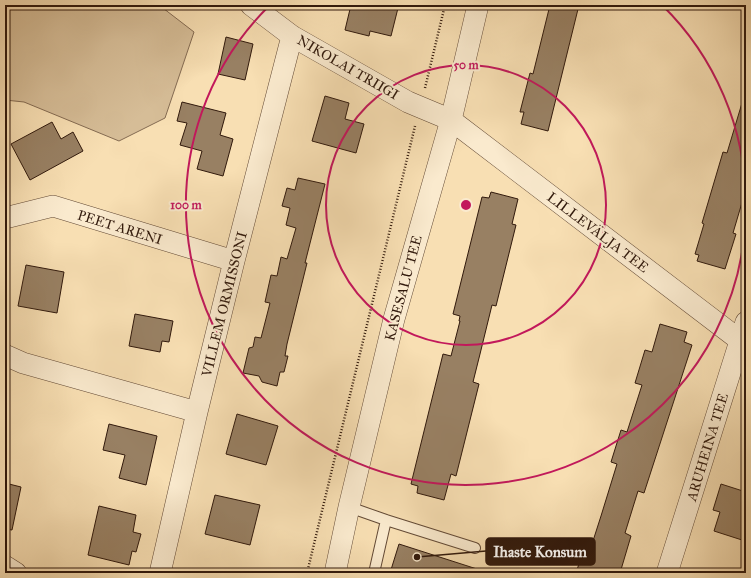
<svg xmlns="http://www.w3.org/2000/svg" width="751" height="578" viewBox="0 0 751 578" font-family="'IM FELL Great Primer',serif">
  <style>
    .green { fill: #d6bd97; stroke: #846b52 }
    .building { fill: #988063; stroke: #31190c }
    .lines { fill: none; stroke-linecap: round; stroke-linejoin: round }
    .service-casing { stroke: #634a36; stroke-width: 12 }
    .minor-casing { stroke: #634a36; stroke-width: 22 }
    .path { stroke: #31190c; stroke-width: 2.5; stroke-dasharray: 1 2; stroke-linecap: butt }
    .service { stroke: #faeace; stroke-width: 10 }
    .minor { stroke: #faeace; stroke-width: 21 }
    .ring { fill: none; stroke: #c2185b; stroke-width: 2 }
    .labels { text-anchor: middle; stroke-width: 4; stroke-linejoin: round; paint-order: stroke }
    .street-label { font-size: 14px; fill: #31190c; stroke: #faeace }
    .centre { fill: #c2185b; stroke: #faeace; stroke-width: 2 }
    .ring-label { font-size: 12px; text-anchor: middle; font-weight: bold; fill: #c2185b; stroke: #faeace; stroke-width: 4; stroke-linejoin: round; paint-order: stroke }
    .leader { fill: none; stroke: #31190c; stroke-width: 1.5 }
    .callout-dot { fill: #31190c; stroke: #faeace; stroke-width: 1.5 }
    .callout { fill: #31190c; stroke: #31190c; stroke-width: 1.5 }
    .callout-label { font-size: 15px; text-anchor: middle; font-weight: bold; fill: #fff }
  </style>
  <rect width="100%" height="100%" fill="#f8dfb3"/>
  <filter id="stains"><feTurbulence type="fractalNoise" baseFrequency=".005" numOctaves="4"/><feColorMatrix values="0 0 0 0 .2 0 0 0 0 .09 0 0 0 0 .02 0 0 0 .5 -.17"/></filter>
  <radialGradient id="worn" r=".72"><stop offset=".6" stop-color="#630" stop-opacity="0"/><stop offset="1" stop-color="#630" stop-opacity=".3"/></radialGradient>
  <!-- green -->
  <path class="green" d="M5,5H159L194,32L165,118L119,141L24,102L5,100Z"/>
  <!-- building -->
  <path class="building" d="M351,5H388L398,8L391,36L370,31L369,36L345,30Z
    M550,5H579L548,131L521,124L524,112H520L530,73L533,74Z
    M226,37L253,44L245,80L218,74Z
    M325,96L349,103L345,119L364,124L356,153L312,141Z
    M182,102L226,113L220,135L233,139L223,176L197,169L202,151L180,145L187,123L177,121Z
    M742,103H746V189L733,233L736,234L725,269L697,261L699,255L695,254L704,224L702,223L723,152L727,153Z
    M52,122L61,139L73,132L83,151L30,180L11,144Z
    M298,178L325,184L305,263H307L287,344L285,356H288L284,372H280L277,386L262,382L259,376L243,373L249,348L253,347L255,337L261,338L270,303L265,302L271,275L277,276L281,257L287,259L296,228L286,225L290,208L282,206L287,188L295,190Z
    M491,192L518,199L512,224L516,225L496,306L492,305L480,354L473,382L479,384L456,476L451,474L444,500L417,493L418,486L411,484L443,354L451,356L460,321H459L460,316L453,314L482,197L489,198Z
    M26,265L64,272L57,313L18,306Z
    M135,314L173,321L169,342L162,341L160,352L129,346Z
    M660,324L687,332L684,342L692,345L644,493L638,491L625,533L631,536L620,573H576L586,542L592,544L601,516L617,464L611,462L621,430L627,432L642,385L635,383L645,350L652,352Z
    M237,414L278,426L266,465L226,454Z
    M109,424L157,436L146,485L119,478L125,455L103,450Z
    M5,483L21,487L12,530L5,529Z
    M721,484L746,492V527L742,540L714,531L720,512L713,510Z
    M215,495L260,505L250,545L205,534Z
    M99,506L136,515L133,532L141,534L136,552L132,551L129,565L88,555Z
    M399,544L480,570V573H390Z"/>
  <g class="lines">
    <!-- service casing -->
    <g class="service-casing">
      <path id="service" d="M349,507L386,520L475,548
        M374,573L386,520"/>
    </g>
    <!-- minor casing -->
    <g class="minor-casing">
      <path id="minor" d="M251,5L292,36L408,102L451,120L746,345
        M5,218L53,206L234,261
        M5,355L23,363L197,412
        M5,566L16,573
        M160,573L197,412L234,261L292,36
        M335,573L349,507L394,319L451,120L478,5
        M667,573L746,322"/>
    </g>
    <!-- path -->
    <path class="path" d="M425,88L445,5
      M307,573L415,126"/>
    <!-- service -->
    <use href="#service" class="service"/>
    <!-- minor -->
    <use href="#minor" class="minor"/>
  </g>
  <!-- distance rings -->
  <g class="ring">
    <circle cx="466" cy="205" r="140"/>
    <path d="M746 207A280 280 0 1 1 270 5M662 5A280 280 0 0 1 746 203"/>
  </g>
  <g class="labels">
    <!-- street labels -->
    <g class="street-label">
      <text transform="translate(348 67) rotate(30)" y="5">NIKOLAI TRIIGI</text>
      <text transform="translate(120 227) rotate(17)" y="5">PEET ARENI</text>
      <text transform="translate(598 232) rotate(37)" y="5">LILLEVÄLJA TEE</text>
      <text transform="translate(403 288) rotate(-75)" y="5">KASESALU TEE</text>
      <text transform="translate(224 304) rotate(-76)" y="5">VILLEM ORMISSONI</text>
      <text transform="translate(707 447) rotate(-73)" y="5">ARUHEINA TEE</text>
    </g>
  </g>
  <circle cx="466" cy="205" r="6" class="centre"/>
  <g class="ring-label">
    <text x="466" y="69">50 m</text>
    <text x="186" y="209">100 m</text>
  </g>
  <!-- callouts -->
  <path class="leader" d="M417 557L486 551"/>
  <circle class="callout-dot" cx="417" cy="557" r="4"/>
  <rect class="callout" x="486" y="538" width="109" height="27" rx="4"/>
  <g class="callout-label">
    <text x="540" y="557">Ihaste Konsum</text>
  </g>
  <!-- margin -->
  <rect width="751" height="578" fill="none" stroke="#f8dfb3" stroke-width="20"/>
  <rect x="6" y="6" width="739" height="566" fill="none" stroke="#31190c" stroke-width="2"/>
  <rect x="10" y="10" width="731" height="558" fill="none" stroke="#31190c"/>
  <rect width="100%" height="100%" filter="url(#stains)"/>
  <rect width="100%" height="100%" fill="url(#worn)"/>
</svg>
